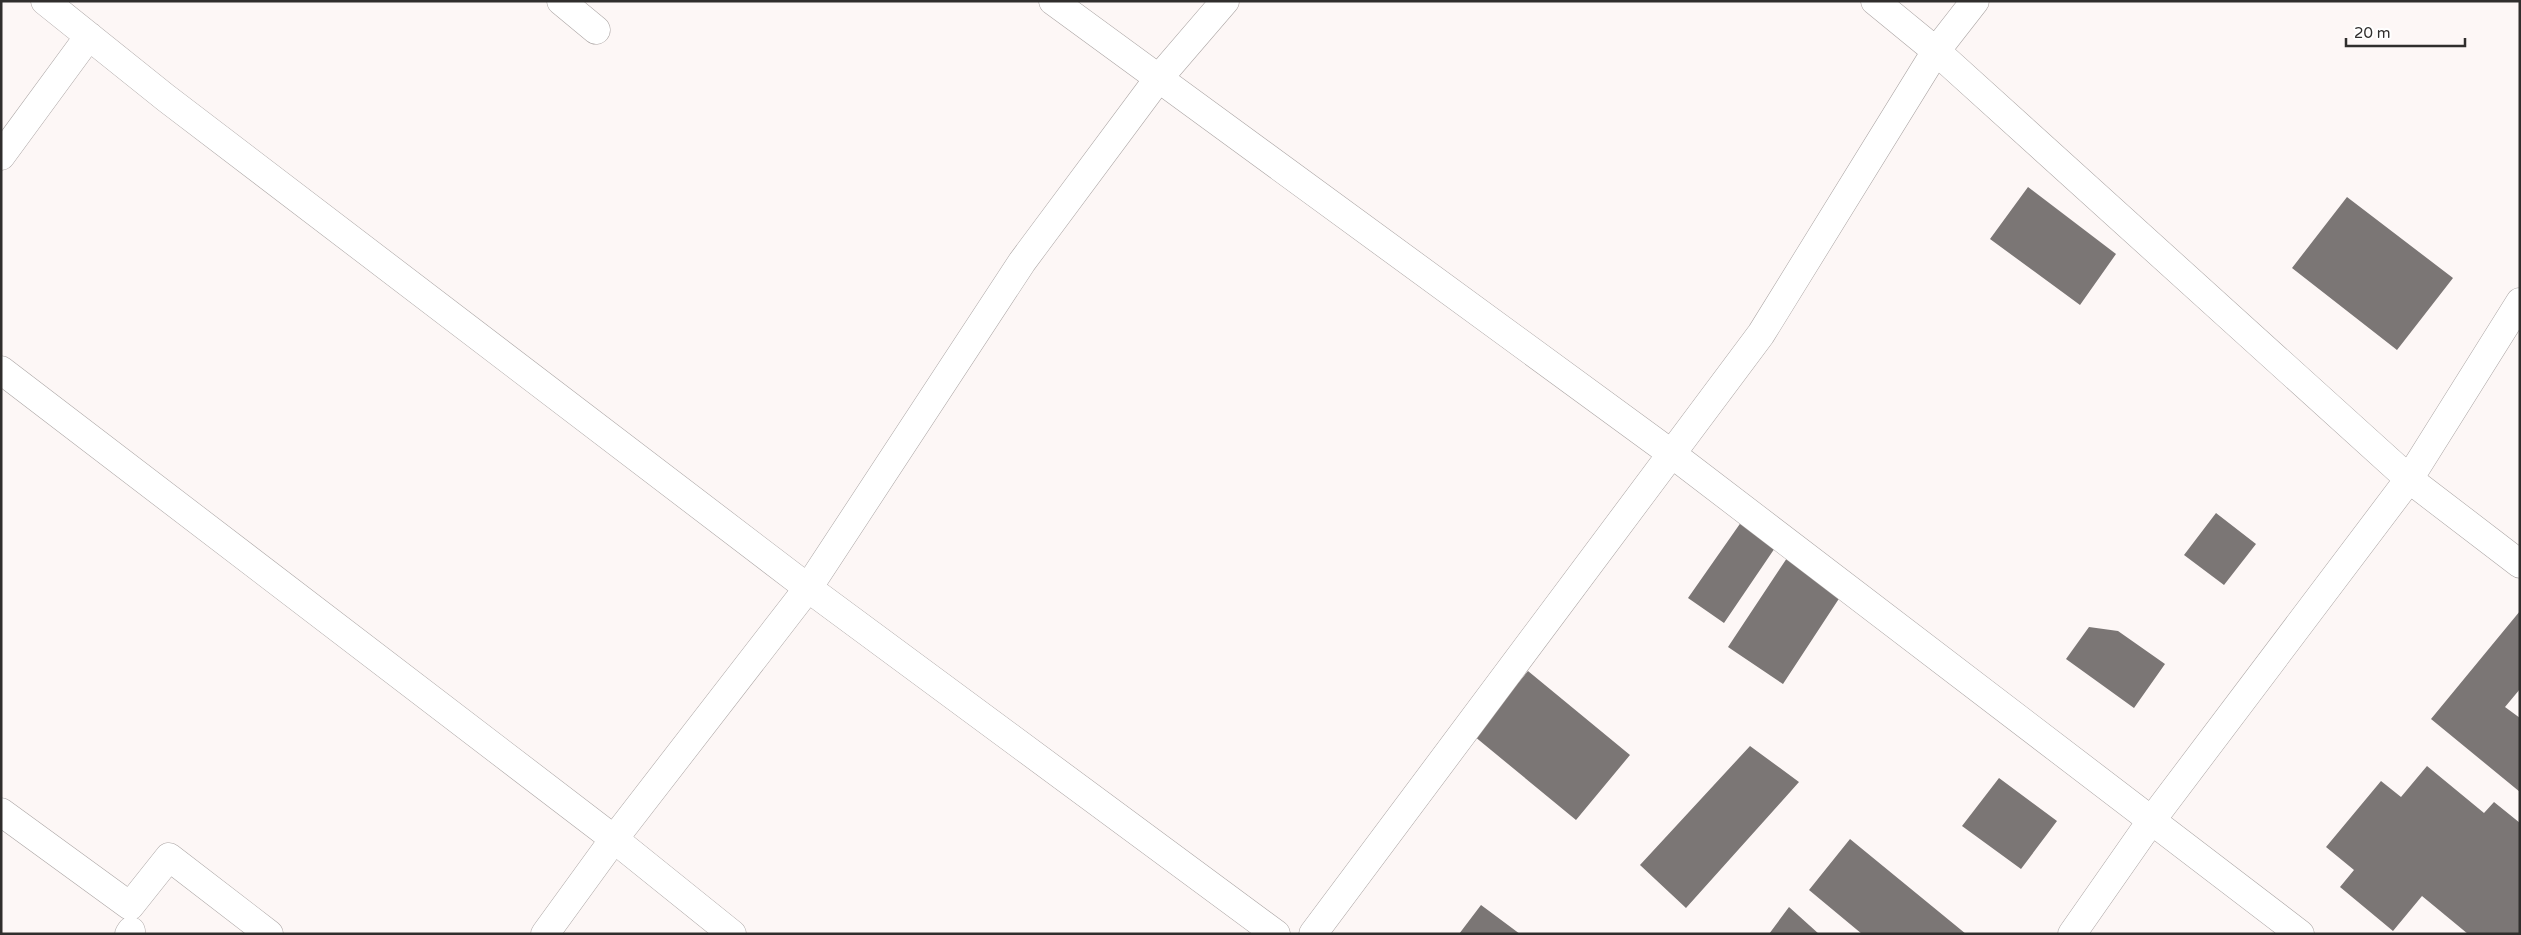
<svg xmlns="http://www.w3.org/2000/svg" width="2521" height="935" viewBox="0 0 2521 935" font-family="'Varela Round',sans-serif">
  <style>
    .building { fill: #7b7675 }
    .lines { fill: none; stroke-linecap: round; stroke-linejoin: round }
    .minor-casing { stroke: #aba5a4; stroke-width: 29 }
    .highway-casing { stroke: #aba5a4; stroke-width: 29 }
    .minor { stroke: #fff; stroke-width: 28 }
    .highway { stroke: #fff; stroke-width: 28 }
  </style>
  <rect width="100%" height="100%" fill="#fdf7f6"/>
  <!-- building -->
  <path class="building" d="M2028,187L2116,254L2080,305L1990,239Z
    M2347,197L2453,278L2397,350L2292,268Z
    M2216,513L2256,544L2224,585L2184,555Z
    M1744,518L1779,542L1724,623L1688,598Z
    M1787,558L1842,594L1783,684L1728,647Z
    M2520,611V689L2505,707L2520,718V792L2431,719Z
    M2089,627L2118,631L2165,664L2134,708L2066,659Z
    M1528,671L1630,755L1576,820L1474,736Z
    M1750,746L1799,782L1686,908L1640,865Z
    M2427,766L2484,813L2494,802L2520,823V934H2468L2422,896L2393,931L2340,887L2354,870L2326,847L2381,781L2401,797Z
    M1999,778L2057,821L2021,869L1962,826Z
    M1850,839L1966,934H1862L1809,890Z
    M1481,905L1520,934H1459Z
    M1789,907L1819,934H1769Z"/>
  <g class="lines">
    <!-- minor casing -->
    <g class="minor-casing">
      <path id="minor" d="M45,1L166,98L808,588L1276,934
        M561,1L596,30
        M1053,1L1672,454L2300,934
        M1875,1L1936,51L2409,479L2520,564
        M1,156L89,36
        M1,370L614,839L732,934
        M1,812L130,906L169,857L269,934
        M129,934L131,931
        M1313,934L1761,334L1936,51L1975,1
        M2072,934L2151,821L2409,479L2520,302"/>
    </g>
    <!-- highway casing -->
    <g class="highway-casing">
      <path id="highway" d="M545,934L614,839L808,588L1022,262L1158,79L1225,1"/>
    </g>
    <!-- minor -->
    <use href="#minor" class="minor"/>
    <!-- highway -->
    <use href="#highway" class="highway"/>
  </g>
  <!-- border -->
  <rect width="2521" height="935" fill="none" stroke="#302e2d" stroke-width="5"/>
  <!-- scale -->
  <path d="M2346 38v8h119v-8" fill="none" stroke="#302e2d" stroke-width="2.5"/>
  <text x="2354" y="38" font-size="15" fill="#302e2d" stroke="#ffffff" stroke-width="4" paint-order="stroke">20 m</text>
</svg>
